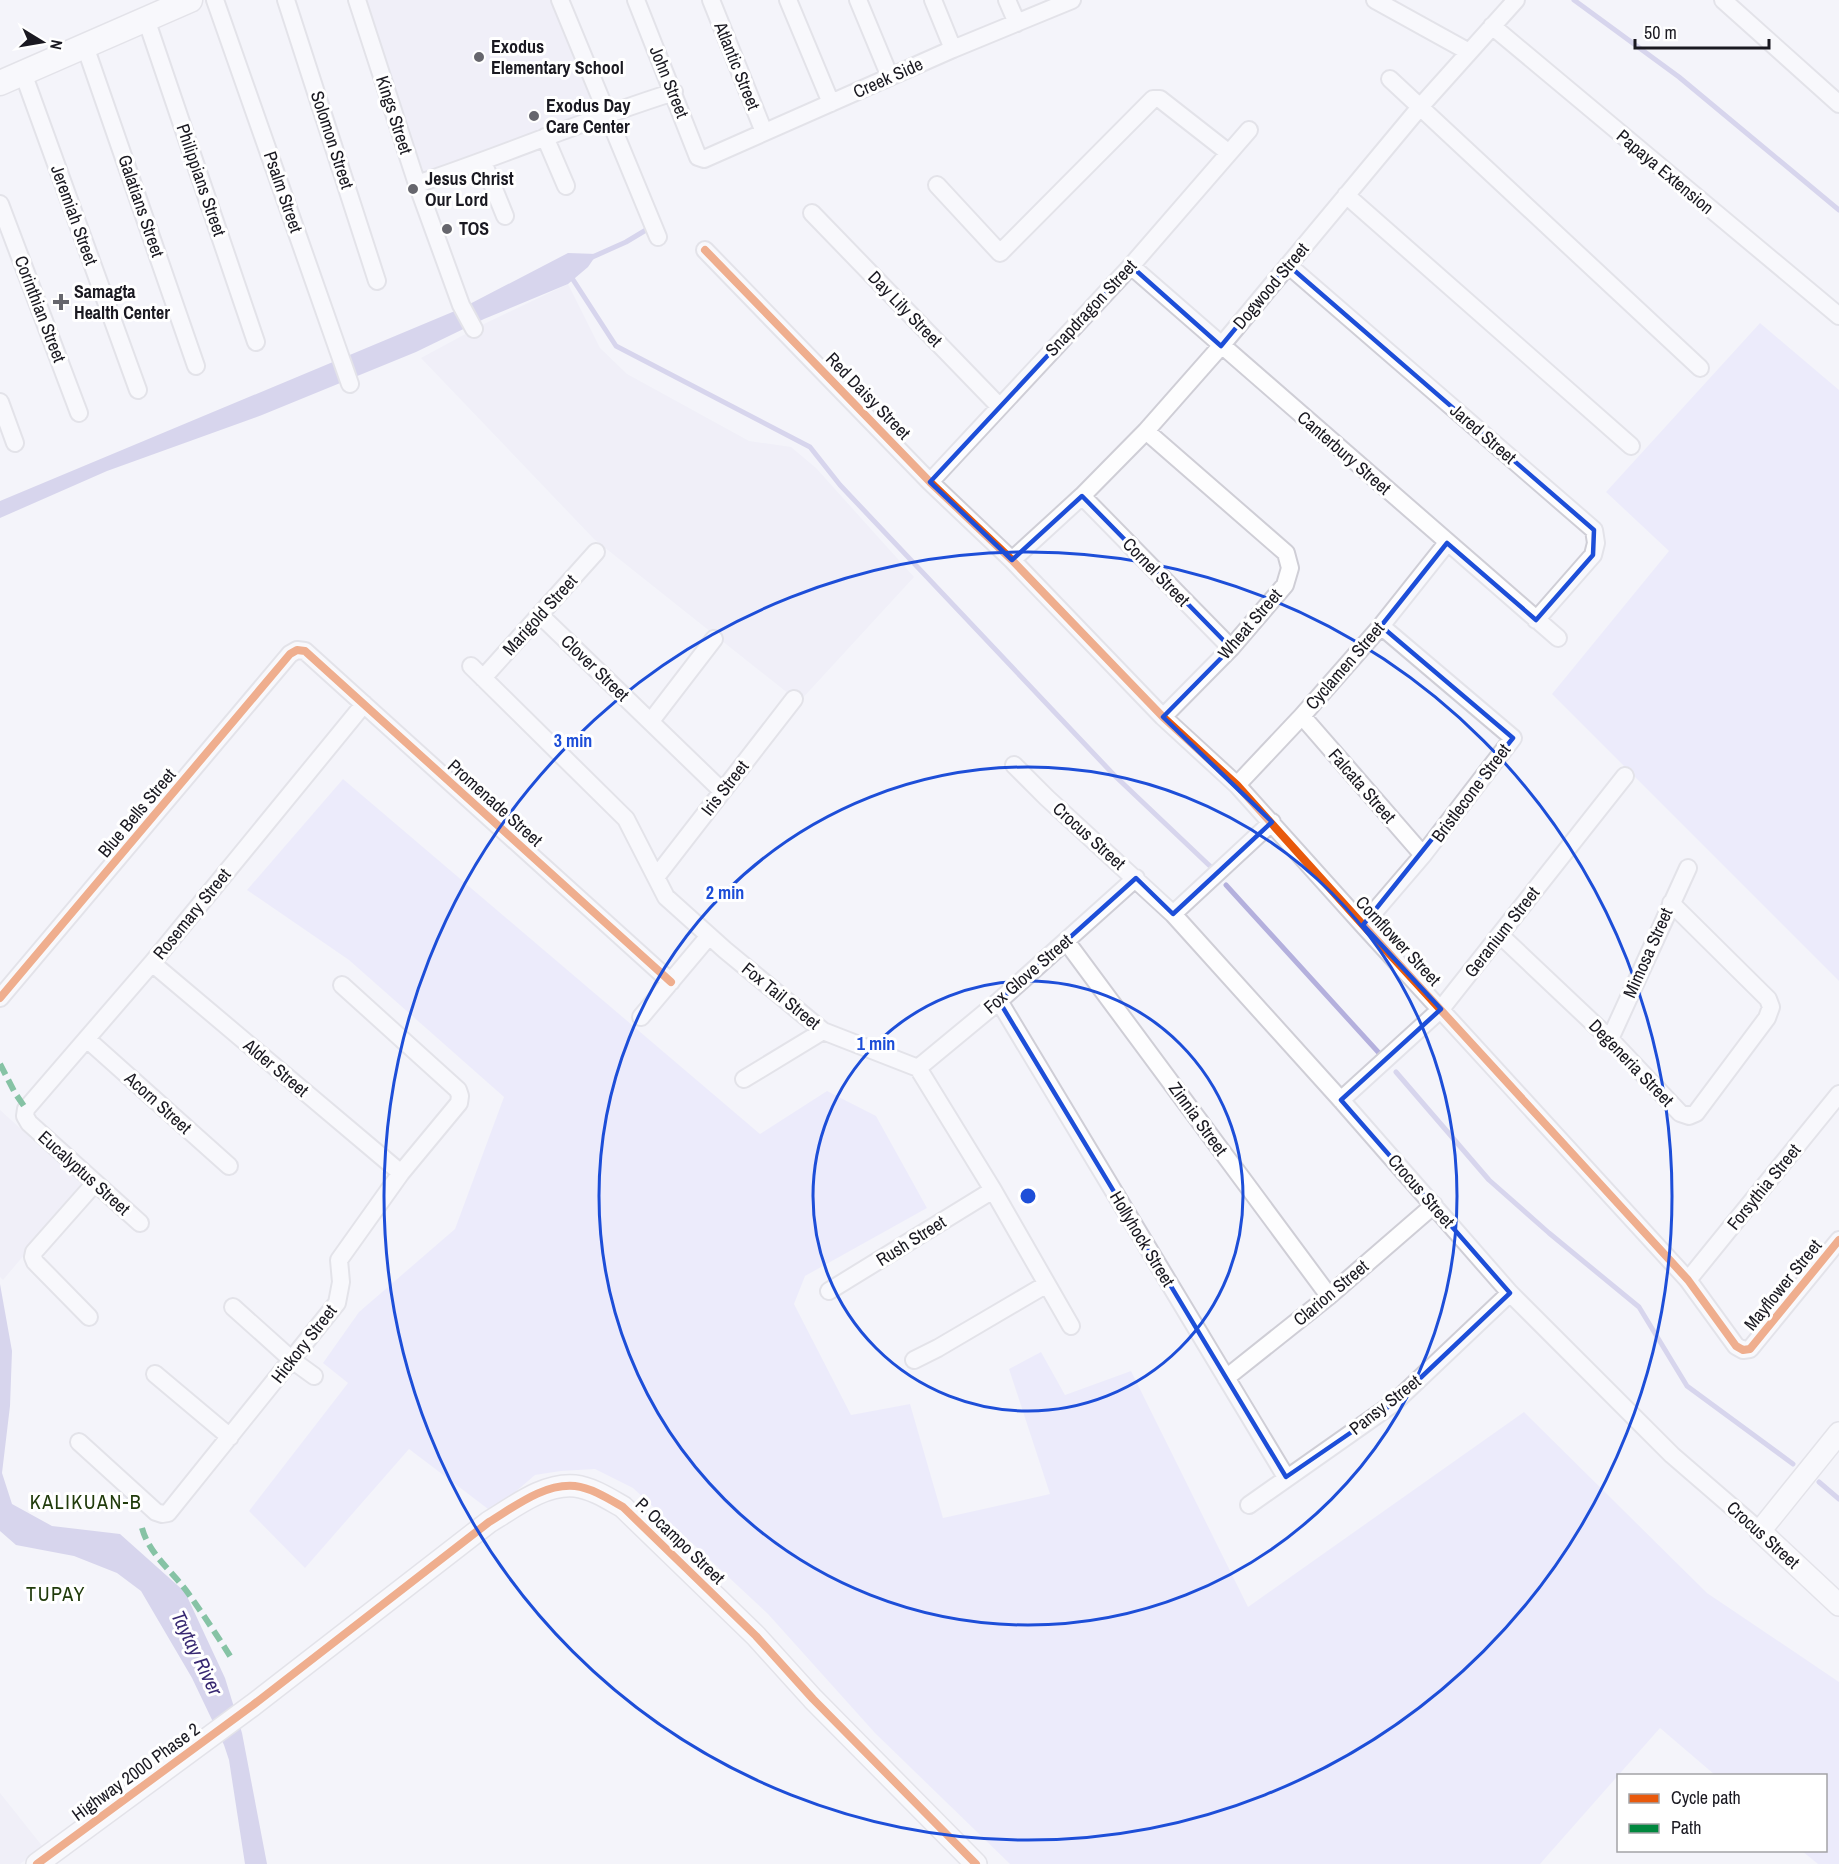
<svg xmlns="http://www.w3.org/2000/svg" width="1839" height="1864" viewBox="0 0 1839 1864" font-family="'Archivo Narrow',sans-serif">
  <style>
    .built { fill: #eae9f7 }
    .green { fill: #e3e1fc }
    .water { fill: #b4b0dd }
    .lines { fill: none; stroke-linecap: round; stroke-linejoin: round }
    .stream { stroke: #b4b0dd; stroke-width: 5 }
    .minor-casing { stroke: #cfced6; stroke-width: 20 }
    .tertiary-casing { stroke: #cfced6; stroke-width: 24 }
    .secondary-casing { stroke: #cfced6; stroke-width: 27 }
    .minor { stroke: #fdfdfe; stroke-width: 16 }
    .tertiary { stroke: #fdfdfe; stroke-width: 21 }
    .secondary { stroke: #fdfdfe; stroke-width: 24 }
    .quiet { stroke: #00873e; stroke-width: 6; stroke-dasharray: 12 6; stroke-linecap: butt }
    .cycleway-casing { stroke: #fff; stroke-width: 11 }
    .cycleway { stroke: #e8590c; stroke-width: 8 }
    .marked { fill: none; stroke: #1d4ed8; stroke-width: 4.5; stroke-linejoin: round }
    .ring { fill: none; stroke: #1d4ed8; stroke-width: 3 }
    .poi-dot { fill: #66666d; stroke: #fff; stroke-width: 2 }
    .labels { text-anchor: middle; stroke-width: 6; stroke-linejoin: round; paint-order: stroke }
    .poi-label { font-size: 18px; font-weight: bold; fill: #1a1921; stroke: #fff; text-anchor: start }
    .street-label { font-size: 18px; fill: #1a1921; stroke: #fff }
    .neighbourhood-label { font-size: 20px; letter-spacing: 1.5px; fill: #203b0b; stroke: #fff }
    .water-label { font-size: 20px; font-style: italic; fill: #382972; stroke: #fff }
    .centre { fill: #1d4ed8; stroke: #fff; stroke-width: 3 }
    .ring-label { font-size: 18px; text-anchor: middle; font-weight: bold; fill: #1d4ed8; stroke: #fff; stroke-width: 6; stroke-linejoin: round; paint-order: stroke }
  </style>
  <rect width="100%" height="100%" fill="#f4f4fa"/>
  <!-- built -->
  <path class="built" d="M362,0H554L600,114L424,178Z
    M568,284L600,348L627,374L749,441L791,447L816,468L914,577L799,702L594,539L421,358L484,324Z
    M0,1110L83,1185L3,1280L0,1277Z
    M0,1793L43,1847L20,1864H0Z"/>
  <!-- green -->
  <path class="green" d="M1760,323L1839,390V981L1552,694L1669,551L1606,492Z
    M343,779L760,1134L827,1091L876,1116L927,1208L805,1276L794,1304L851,1415L910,1404L943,1518L1050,1494L1009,1369L1041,1352L1065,1395L1131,1371L1248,1607L1524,1412L1707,1593L1839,1682V1864H1818L1802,1851L1826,1850V1776L1715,1775L1660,1728L1540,1864H1010L875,1733L768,1614L633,1488L595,1469L561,1471L535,1475L492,1512L409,1449L305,1568L249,1511L348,1383L323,1363L359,1312L455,1229L504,1097L349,960L247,890Z"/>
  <!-- water -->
  <path class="water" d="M568,253L597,254L588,267L568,284L484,319L416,352L262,415L107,471L0,518V501L462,308Z
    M0,1284L12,1351L10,1406L2,1473L12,1504L52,1526L120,1534L185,1592L225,1678L242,1733L267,1864H245L229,1760L224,1745L192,1678L141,1591L117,1573L74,1556L16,1545L0,1531Z"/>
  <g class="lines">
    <!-- stream -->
    <path class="stream" d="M1574,0L1679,77L1839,210
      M588,259L626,242L646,230
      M570,275L616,346L810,447L840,485L1114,775L1212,868
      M1226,885L1379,1053
      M1396,1072L1489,1180L1549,1233L1639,1307L1687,1386L1793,1464
      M1819,1482L1839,1499"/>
    <!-- minor casing -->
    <g class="minor-casing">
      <path id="minor" d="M215,0L350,384
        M286,0L377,281
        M357,0L417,184L461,305L474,329
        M560,0L658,237
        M636,0L698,157L704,159L953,49L1072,0
        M711,0L764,132
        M788,0L831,103
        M858,0L890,77
        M933,0L953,49
        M1007,0L1017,23
        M1375,0L1469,52
        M1723,0L1839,104
        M146,19L256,342
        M1492,26L1839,316
        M85,46L196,366
        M23,73L138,390
        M1390,79L1700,368
        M545,137L566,186
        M483,162L505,216
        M417,184C504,155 587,119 674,92
        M937,185L1000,253L1153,99H1160L1229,153
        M1346,195L1631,446
        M0,204L79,413
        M812,213L999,406
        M705,250L930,482L1012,560L1163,717L1237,785L1363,925L1688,1280L1736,1346L1743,1350L1750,1349L1839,1240
        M1288,265L1594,530L1596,543L1593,555L1536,620
        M1131,266L1558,638
        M0,402L15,443
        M1146,431L1286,553L1290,568L1285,585L1231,648L1163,717
        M930,482L1131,266L1249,130
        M1082,496L1231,648
        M1012,560L1082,496L1146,431L1221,346L1420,107L1516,0
        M540,615L722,791
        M471,666L626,819L666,897L725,950L823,1031L918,1068L993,1190L1071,1326
        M483,678L596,552
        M1302,716L1423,855
        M651,721L714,639
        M1014,765L1047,798L1173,914L1341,1100L1510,1293L1672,1455L1760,1531
        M1237,785L1302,716L1381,626L1447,543
        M656,877L794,699
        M1173,914L1272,822
        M1363,925L1423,855L1513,738L1381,626
        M1500,935L1610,1039L1680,1113L1689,1116L1696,1113L1767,1018L1771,1007L1768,999L1671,903
        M1066,941L1329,1296
        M152,963L401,1173
        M0,998L290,654L297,650L305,651L671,982
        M999,1001L1286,1477
        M641,1017L709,936
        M1610,1039L1688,868
        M88,1040L229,1166
        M918,1068L999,1001L1136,878
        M744,1079L823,1031
        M1341,1100L1441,1009L1625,776
        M140,1223L29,1123L25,1116L26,1109L152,963L364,704
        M1688,1280L1839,1094
        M829,1291L993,1190
        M233,1307L292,1360L314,1376
        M89,1317L35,1262L33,1257L34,1252L95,1183
        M914,1360L938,1348L1047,1284
        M155,1374L230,1437
        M1226,1378L1329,1296L1434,1205
        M79,1442L156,1512L162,1514L168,1513L337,1303L341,1282L339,1260L401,1173L459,1103L460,1096L458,1090L342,985
        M1249,1505L1394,1403L1510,1293"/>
    </g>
    <!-- tertiary casing -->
    <g class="tertiary-casing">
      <path id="tertiary" d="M1839,1433L1760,1531L1839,1605
        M37,1864L253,1705L489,1522C514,1507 544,1483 575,1486C592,1488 609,1499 623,1507L756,1636L813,1699L976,1864"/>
    </g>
    <!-- secondary casing -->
    <g class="secondary-casing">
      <path id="secondary" d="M0,83L190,0"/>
    </g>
    <!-- minor -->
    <use href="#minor" class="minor"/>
    <!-- tertiary -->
    <use href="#tertiary" class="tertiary"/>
    <!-- secondary -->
    <use href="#secondary" class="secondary"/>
    <!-- quiet -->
    <path class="quiet" d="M0,1064L15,1093L26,1109
      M142,1528C149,1554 172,1571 188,1593C203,1614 218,1637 232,1659"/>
    <!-- cycleway casing -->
    <g class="cycleway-casing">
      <path id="cycleway" d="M705,250L930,482L1012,560L1163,717L1237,785L1363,925L1688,1280L1736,1346L1743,1350L1750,1349L1839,1240
        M0,998L290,654L297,650L305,651L671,982
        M37,1864L253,1705L489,1522C514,1507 544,1483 575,1486C592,1488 609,1499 623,1507L756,1636L813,1699L976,1864"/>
    </g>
    <!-- cycleway -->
    <use href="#cycleway" class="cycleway"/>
  </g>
  <!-- marked area -->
  <path d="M0 0H1839V1864H0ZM1288,265L1594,530L1593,555L1536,620L1447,543L1381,626L1513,738L1363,925L1441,1009L1341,1100L1510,1293L1394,1403L1286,1477L999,1001L1136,878L1173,914L1272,822L1163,717L1231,648L1082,496L1012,560L930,482L1131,266L1221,346Z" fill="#f4f4fa" fill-opacity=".55" fill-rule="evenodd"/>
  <path class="marked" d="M1288,265L1594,530L1593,555L1536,620L1447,543L1381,626L1513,738L1363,925L1441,1009L1341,1100L1510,1293L1394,1403L1286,1477L999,1001L1136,878L1173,914L1272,822L1163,717L1231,648L1082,496L1012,560L930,482L1131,266L1221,346Z"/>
  <!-- distance rings -->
  <g class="ring">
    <circle cx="1028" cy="1196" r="215"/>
    <circle cx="1028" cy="1196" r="429"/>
    <circle cx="1028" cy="1196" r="644"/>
  </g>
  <!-- markers -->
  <g class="poi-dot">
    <circle cx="479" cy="57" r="6"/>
    <circle cx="534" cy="116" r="6"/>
    <circle cx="413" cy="189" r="6"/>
    <circle cx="447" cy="229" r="6"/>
    <path d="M58 293h6v6h6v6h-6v6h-6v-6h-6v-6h6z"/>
  </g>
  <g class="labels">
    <!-- poi labels -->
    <g class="poi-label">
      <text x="491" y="53">Exodus<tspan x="491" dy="21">Elementary School</tspan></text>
      <text x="546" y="112">Exodus Day<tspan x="546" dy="21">Care Center</tspan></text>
      <text x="425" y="185">Jesus Christ<tspan x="425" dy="21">Our Lord</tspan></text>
      <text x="459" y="235">TOS</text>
      <text x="74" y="298">Samagta<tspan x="74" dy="21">Health Center</tspan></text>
    </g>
    <!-- street labels -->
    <g class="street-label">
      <text transform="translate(737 66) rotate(68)" y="6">Atlantic Street</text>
      <text transform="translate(888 78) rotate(-24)" y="6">Creek Side</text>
      <text transform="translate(669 82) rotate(68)" y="6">John Street</text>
      <text transform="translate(394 115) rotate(72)" y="6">Kings Street</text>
      <text transform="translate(332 140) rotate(72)" y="6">Solomon Street</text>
      <text transform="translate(1665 172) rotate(40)" y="6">Papaya Extension</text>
      <text transform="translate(201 180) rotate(71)" y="6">Philippians Street</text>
      <text transform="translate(283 192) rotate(71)" y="6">Psalm Street</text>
      <text transform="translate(141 206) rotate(71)" y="6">Galatians Street</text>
      <text transform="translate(74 215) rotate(70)" y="6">Jeremiah Street</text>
      <text transform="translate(1271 286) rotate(-50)" y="6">Dogwood Street</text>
      <text transform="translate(1091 308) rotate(-47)" y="6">Snapdragon Street</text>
      <text transform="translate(40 309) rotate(69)" y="6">Corinthian Street</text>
      <text transform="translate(905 309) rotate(46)" y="6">Day Lily Street</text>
      <text transform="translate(868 396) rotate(46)" y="6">Red Daisy Street</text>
      <text transform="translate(1483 434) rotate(41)" y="6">Jared Street</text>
      <text transform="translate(1344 453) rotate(41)" y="6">Canterbury Street</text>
      <text transform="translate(1156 572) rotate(46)" y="6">Cornel Street</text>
      <text transform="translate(540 615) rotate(-48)" y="6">Marigold Street</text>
      <text transform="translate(1250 624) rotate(-49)" y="6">Wheat Street</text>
      <text transform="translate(1345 666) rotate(-49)" y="6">Cyclamen Street</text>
      <text transform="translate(595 668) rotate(44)" y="6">Clover Street</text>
      <text transform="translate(1362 786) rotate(49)" y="6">Falcata Street</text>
      <text transform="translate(725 788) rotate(-52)" y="6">Iris Street</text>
      <text transform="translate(1471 793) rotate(-53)" y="6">Bristlecone Street</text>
      <text transform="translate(495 803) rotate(42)" y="6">Promenade Street</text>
      <text transform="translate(137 813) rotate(-50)" y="6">Blue Bells Street</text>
      <text transform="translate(1089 836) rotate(42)" y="6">Crocus Street</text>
      <text transform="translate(192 914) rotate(-51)" y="6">Rosemary Street</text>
      <text transform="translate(1502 932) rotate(-52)" y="6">Geranium Street</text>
      <text transform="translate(1398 941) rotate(47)" y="6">Cornflower Street</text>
      <text transform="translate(1648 953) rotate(-66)" y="6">Mimosa Street</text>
      <text transform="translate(1028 974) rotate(-41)" y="6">Fox Glove Street</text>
      <text transform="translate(781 996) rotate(39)" y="6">Fox Tail Street</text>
      <text transform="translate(1631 1063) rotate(46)" y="6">Degeneria Street</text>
      <text transform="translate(276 1068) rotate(40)" y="6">Alder Street</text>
      <text transform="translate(158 1103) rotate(42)" y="6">Acorn Street</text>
      <text transform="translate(1198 1119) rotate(54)" y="6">Zinnia Street</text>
      <text transform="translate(84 1173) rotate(42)" y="6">Eucalyptus Street</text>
      <text transform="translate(1764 1187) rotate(-51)" y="6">Forsythia Street</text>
      <text transform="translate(1421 1191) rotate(49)" y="6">Crocus Street</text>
      <text transform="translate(1142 1239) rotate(59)" y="6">Hollyhock Street</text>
      <text transform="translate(911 1241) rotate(-32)" y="6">Rush Street</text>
      <text transform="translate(1783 1285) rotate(-51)" y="6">Mayflower Street</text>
      <text transform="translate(1331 1293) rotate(-40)" y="6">Clarion Street</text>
      <text transform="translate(304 1344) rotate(-52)" y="6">Hickory Street</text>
      <text transform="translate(1385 1405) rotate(-38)" y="6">Pansy Street</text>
      <text transform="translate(1763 1535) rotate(42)" y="6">Crocus Street</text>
      <text transform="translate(680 1541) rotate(44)" y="6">P. Ocampo Street</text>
      <text transform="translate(136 1772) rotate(-36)" y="6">Highway 2000 Phase 2</text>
    </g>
    <!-- neighbourhood labels -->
    <g class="neighbourhood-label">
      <text x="86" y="1509">KALIKUAN-B</text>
      <text x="56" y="1601">TUPAY</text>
    </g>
    <!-- water labels -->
    <g class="water-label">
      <text transform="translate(197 1653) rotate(64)" y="7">Taytay River</text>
    </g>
  </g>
  <circle cx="1028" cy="1196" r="9" class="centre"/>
  <g class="ring-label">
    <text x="573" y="747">3 min</text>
    <text x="725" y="899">2 min</text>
    <text x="876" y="1050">1 min</text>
  </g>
  <!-- legend -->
  <rect x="1617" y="1774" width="210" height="78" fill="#ffffff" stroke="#a3a3a6" stroke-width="1.5"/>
  <rect x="1629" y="1794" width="30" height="9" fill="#e8590c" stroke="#a3a3a6" stroke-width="1.5"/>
  <text x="1671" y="1804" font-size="18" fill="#1a1921">Cycle path</text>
  <rect x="1629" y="1824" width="30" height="9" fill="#00873e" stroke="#a3a3a6" stroke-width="1.5"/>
  <text x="1671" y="1834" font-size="18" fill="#1a1921">Path</text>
  <!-- north arrow -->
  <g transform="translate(42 42) rotate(101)" stroke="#ffffff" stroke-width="4.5" paint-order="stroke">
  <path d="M0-4.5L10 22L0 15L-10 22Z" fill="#1a1921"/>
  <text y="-9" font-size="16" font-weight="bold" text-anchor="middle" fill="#1a1921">N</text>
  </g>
  <!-- scale -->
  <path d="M1635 39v9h134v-9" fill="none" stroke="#1a1921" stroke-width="3"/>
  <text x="1644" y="39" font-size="18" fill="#1a1921" stroke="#ffffff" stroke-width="4.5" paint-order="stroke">50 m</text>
</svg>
